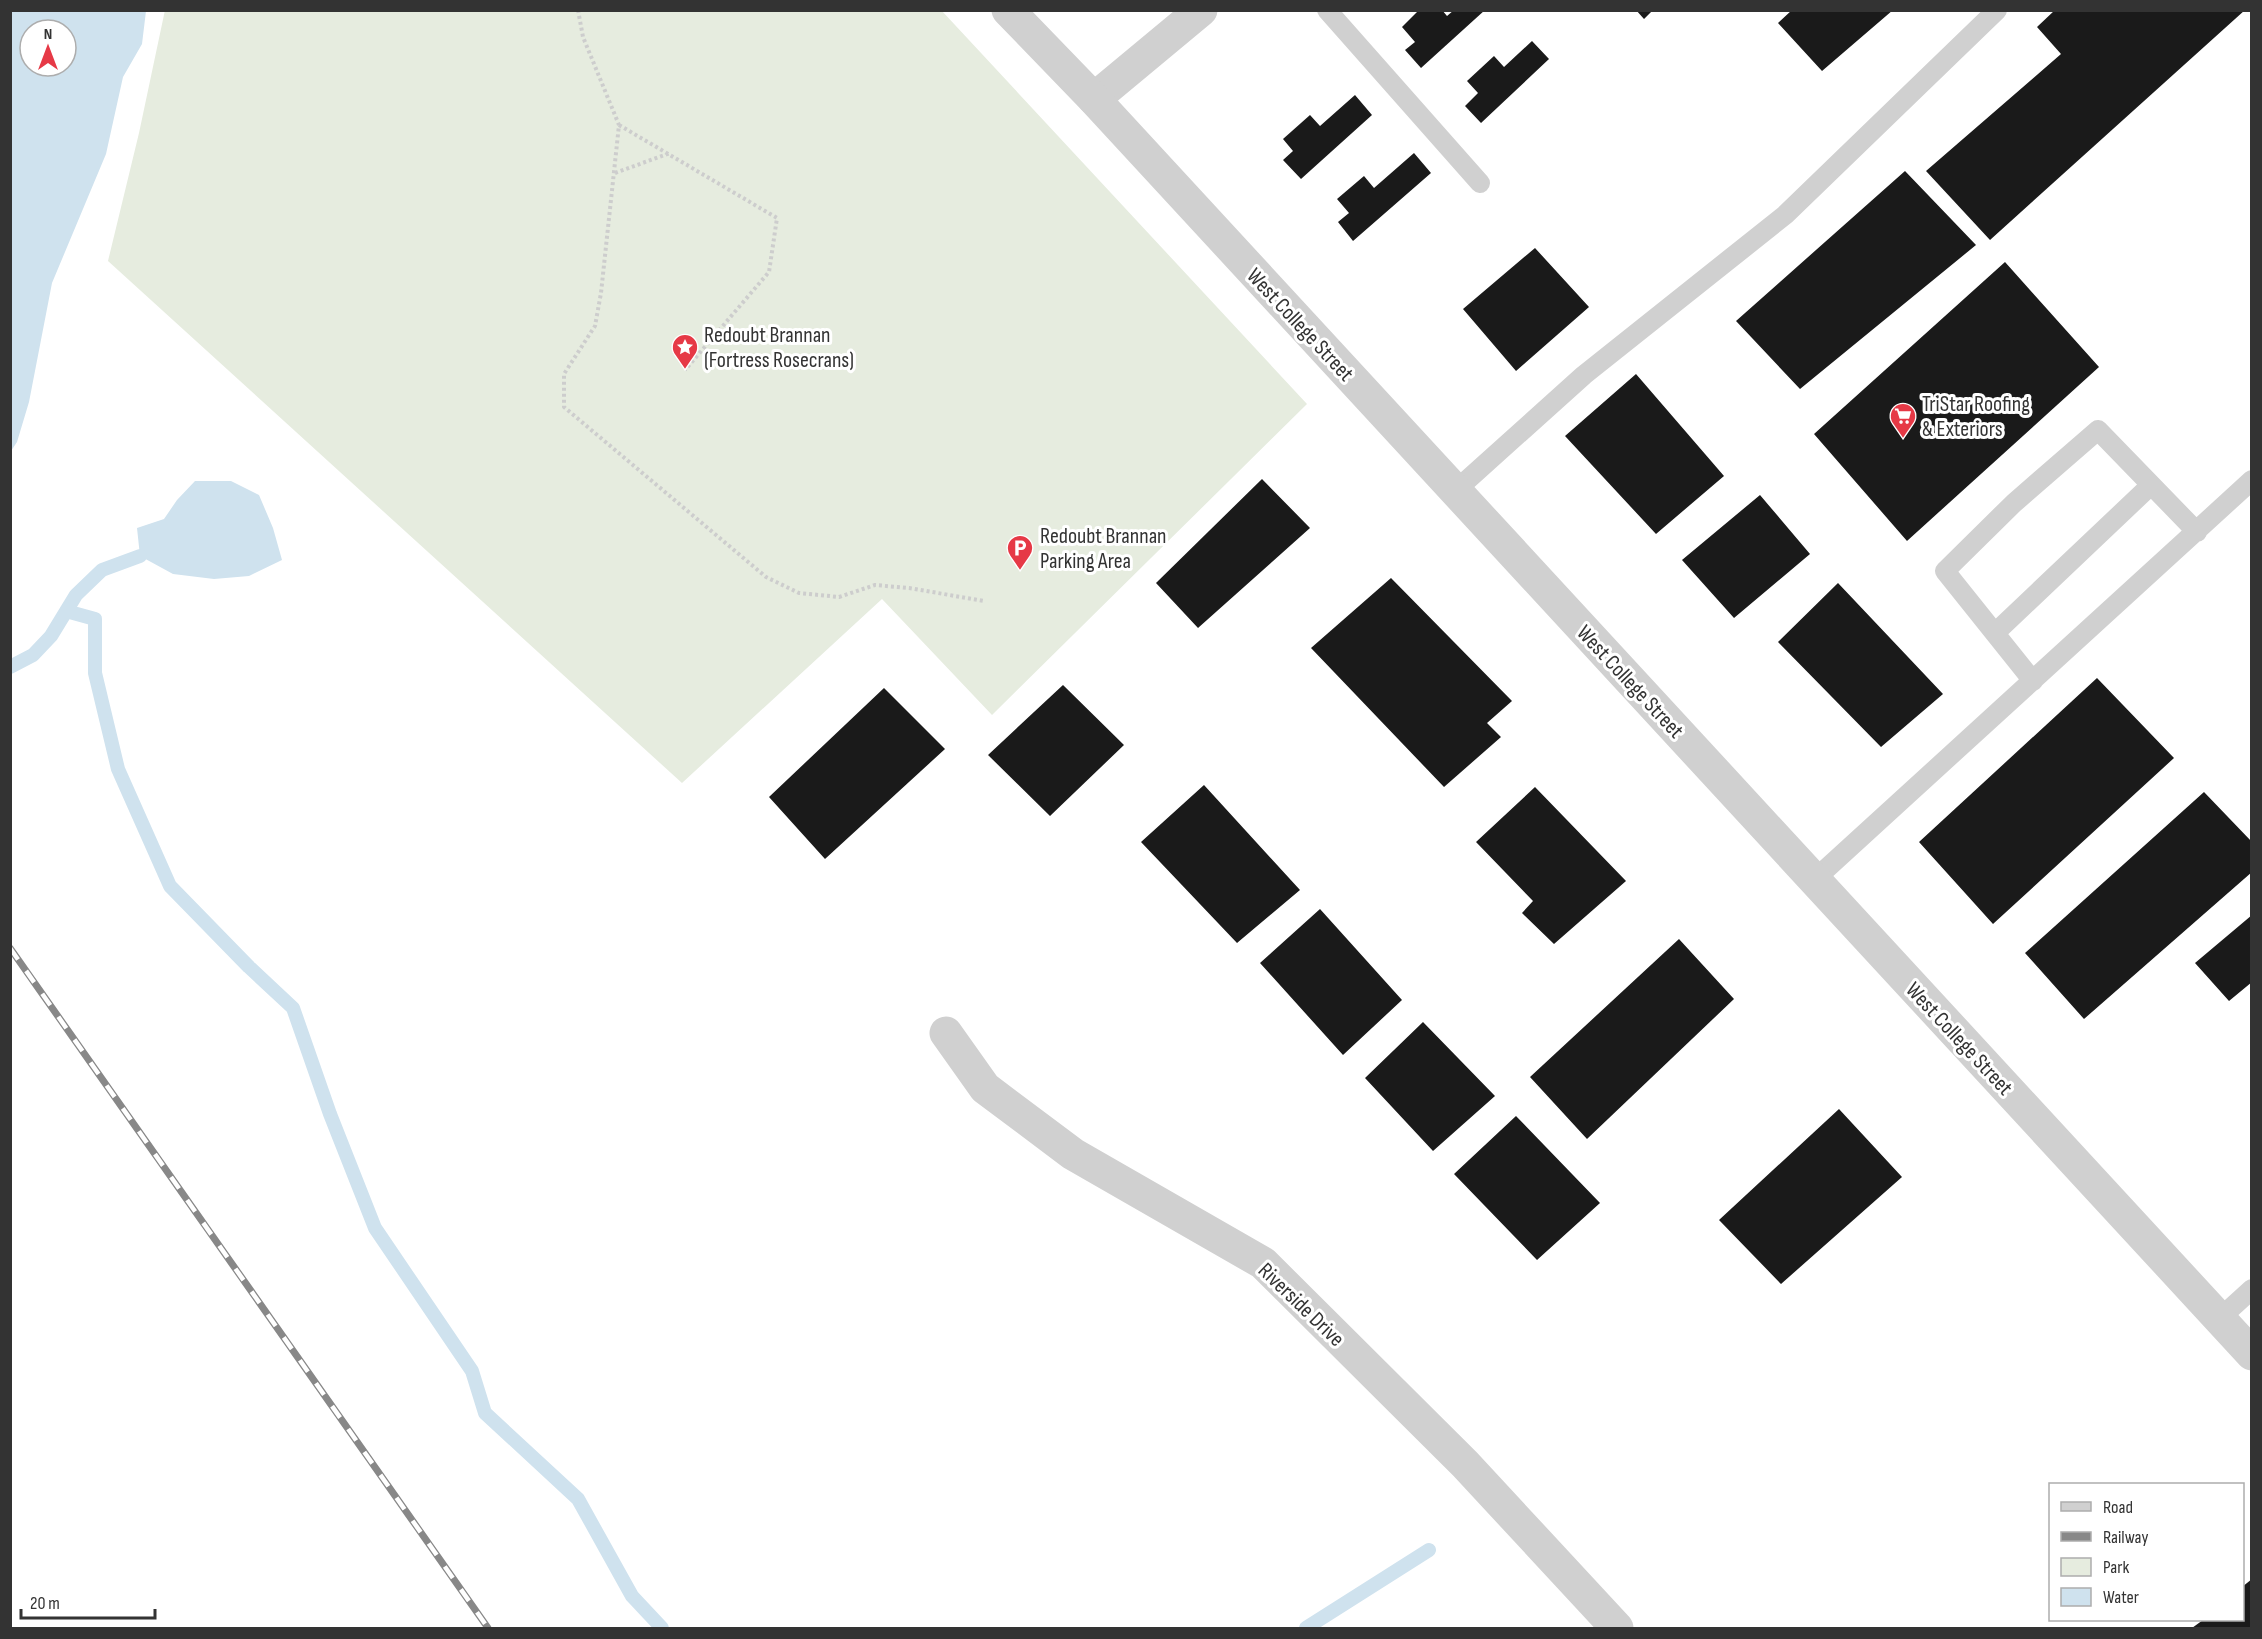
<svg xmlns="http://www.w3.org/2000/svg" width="2262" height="1639" viewBox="0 0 2262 1639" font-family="'Sofia Sans Condensed',sans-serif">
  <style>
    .green { fill: #e6ecdf }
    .water { fill: #cfe2ee; fill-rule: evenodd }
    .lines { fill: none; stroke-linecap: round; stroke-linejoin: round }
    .stream { stroke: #cfe2ee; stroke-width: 14 }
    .building { fill: #1a1a1a }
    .path { stroke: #cdcdcd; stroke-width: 4; stroke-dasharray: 3 3; stroke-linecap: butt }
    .service { stroke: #d0d0d0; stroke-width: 20 }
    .minor { stroke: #d0d0d0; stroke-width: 33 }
    .tertiary { stroke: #d0d0d0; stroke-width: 33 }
    .rail-casing { stroke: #888; stroke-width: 7 }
    .rail { stroke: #fff; stroke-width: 4.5; stroke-dasharray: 14; stroke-linecap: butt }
    .labels { text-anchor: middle; stroke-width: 6; stroke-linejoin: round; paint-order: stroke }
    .street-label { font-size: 22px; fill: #333; stroke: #fff }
    .poi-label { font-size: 22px; fill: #333; stroke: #fff; text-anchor: start }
  </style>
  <rect width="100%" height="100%" fill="#fff"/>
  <!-- green -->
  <path class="green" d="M165,10L942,11L1307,404L992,715L882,599L682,783L108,261L139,133Z"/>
  <!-- water -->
  <path class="water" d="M11,10L146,11L142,44L123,77L106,154L52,283L29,402L17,442L11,451ZM30,30H66V66H30Z
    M195,481H231L259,495L273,528L282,560L249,576L214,579L173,574L140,556L137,528L164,519L177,500Z"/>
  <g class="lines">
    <!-- stream -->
    <path class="stream" d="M66,611L95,619V673L118,769L170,886L249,967L293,1008L330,1114L375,1228L472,1371L485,1413L578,1499L632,1596L662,1628
      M10,667L33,655L51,636L76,595L102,570L140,556
      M1306,1628L1429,1550"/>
  </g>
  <!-- building -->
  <path class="building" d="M1419,10H1442L1447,16L1454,10H1485L1421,68L1405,50L1415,42L1402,27Z
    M1636,10H1653L1644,19Z
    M1792,10H1893L1822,71L1778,23Z
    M2055,10H2245L1990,240L1926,171L2061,54L2037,27Z
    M1532,41L1549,59L1481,123L1465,106L1478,93L1467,81L1494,56L1504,67Z
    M1355,95L1372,115L1301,179L1283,160L1293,151L1283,139L1310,115L1320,126Z
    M1414,153L1431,173L1353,241L1338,222L1349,213L1337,199L1364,176L1374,188Z
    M1905,171L1976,245L1800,389L1736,321Z
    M1535,248L1589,307L1516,371L1463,309Z
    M2005,262L2099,367L1907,541L1814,434Z
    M1636,374L1724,476L1656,534L1565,436Z
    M1262,479L1310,528L1198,628L1156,583Z
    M1760,495L1810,554L1734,618L1682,560Z
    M1391,578L1512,701L1487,723L1501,737L1444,787L1311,648Z
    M1838,583L1943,694L1881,747L1778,642Z
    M2097,678L2174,758L1993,924L1919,842Z
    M1063,685L1124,745L1050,816L988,755Z
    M884,688L945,749L825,859L769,797Z
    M1204,785L1300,890L1237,943L1141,842Z
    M1535,787L1626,881L1554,944L1522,913L1533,901L1476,842Z
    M2204,792L2252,842V872L2084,1019L2025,953Z
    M1320,909L1402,1000L1343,1055L1260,963Z
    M2252,915V982L2229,1001L2195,963Z
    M1679,939L1734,999L1587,1139L1530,1077Z
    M1423,1022L1495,1096L1433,1151L1365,1078Z
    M1839,1109L1902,1177L1781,1284L1719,1220Z
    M1516,1116L1600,1203L1537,1260L1454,1174Z
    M2252,1579V1628H2192L2203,1620H2242V1587Z"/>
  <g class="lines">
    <!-- path -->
    <path class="path" d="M578,10L583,37L619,125L601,293L595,326L564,374V407L766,577L799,593L839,597L875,585L909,588L984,601
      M619,125L777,218L769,272L685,370
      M615,173L670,153"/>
    <!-- service -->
    <path class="service" d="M1327,10L1480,183
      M1455,491L1584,375L1785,215L1997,10
      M1995,633L2151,485
      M2033,681L1945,571L2014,503L2098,430L2197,532
      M1814,880L2252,480
      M2219,1319L2252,1289"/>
    <!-- minor -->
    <path class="minor" d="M1094,99L1201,10
      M946,1033L985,1088L1073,1154L1263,1263L1465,1464L1617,1628"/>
    <!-- tertiary -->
    <path class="tertiary" d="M1008,10L1094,99L2252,1354"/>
    <!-- rail casing -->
    <g class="rail-casing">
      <path id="rail" d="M10,948L488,1628"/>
    </g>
    <!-- rail -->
    <use href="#rail" class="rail"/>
  </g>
  <!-- icons -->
  <defs>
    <g id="sight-pin" transform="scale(1.35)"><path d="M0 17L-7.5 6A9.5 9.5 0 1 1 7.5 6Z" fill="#e63946" stroke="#fff"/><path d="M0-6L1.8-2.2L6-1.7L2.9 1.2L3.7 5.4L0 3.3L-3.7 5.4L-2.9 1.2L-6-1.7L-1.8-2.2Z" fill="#fff"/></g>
    <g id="supermarket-pin" transform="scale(1.35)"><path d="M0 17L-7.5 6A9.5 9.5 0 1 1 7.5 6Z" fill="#e63946" stroke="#fff"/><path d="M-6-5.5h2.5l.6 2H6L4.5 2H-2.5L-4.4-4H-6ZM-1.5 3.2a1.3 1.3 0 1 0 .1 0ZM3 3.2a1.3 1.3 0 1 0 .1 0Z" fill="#fff"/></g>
    <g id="parking-pin" transform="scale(1.35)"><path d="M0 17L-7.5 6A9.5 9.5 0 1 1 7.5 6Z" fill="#e63946" stroke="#fff"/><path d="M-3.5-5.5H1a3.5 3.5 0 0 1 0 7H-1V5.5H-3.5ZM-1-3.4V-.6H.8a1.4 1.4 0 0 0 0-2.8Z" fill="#fff"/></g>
  </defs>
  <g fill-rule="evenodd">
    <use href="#sight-pin" x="685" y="347"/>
    <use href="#supermarket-pin" x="1903" y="416"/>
    <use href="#parking-pin" x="1020" y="548"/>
  </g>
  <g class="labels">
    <!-- street labels -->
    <g class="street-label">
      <text transform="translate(1301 324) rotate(47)" y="8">West College Street</text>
      <text transform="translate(1631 681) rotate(47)" y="8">West College Street</text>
      <text transform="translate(1960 1038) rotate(47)" y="8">West College Street</text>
      <text transform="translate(1302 1304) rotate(44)" y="8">Riverside Drive</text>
    </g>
    <!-- poi labels -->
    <g class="poi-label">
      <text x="704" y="342">Redoubt Brannan<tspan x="704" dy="25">(Fortress Rosecrans)</tspan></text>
      <text x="1922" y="411">TriStar Roofing<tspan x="1922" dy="25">&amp; Exteriors</tspan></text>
      <text x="1040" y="543">Redoubt Brannan<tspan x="1040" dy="25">Parking Area</tspan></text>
    </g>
  </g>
  <!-- border -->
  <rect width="2262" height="1639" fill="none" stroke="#333333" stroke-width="24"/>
  <!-- legend -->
  <rect x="2049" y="1483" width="195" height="138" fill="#ffffff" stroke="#adadad" stroke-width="1.5"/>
  <rect x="2061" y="1502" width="30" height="9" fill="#d0d0d0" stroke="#adadad" stroke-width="1.5"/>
  <text x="2103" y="1513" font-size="18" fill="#333333">Road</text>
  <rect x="2061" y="1532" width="30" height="9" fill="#888888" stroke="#adadad" stroke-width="1.5"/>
  <text x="2103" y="1543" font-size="18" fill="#333333">Railway</text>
  <rect x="2061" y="1558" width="30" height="18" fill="#e6ecdf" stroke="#adadad" stroke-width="1.5"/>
  <text x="2103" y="1573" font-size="18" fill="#333333">Park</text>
  <rect x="2061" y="1588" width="30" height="18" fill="#cfe2ee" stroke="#adadad" stroke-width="1.5"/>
  <text x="2103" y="1603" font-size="18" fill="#333333">Water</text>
  <!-- north arrow -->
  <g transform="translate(48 48)"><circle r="28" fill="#ffffff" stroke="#adadad" stroke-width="1.5"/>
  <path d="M0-4.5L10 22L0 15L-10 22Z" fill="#e63946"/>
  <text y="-9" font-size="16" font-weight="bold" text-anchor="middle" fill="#333333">N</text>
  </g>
  <!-- scale -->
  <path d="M21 1609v9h134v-9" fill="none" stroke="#333333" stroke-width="3"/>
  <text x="30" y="1609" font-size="18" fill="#333333" stroke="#ffffff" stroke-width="4.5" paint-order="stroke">20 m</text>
</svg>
